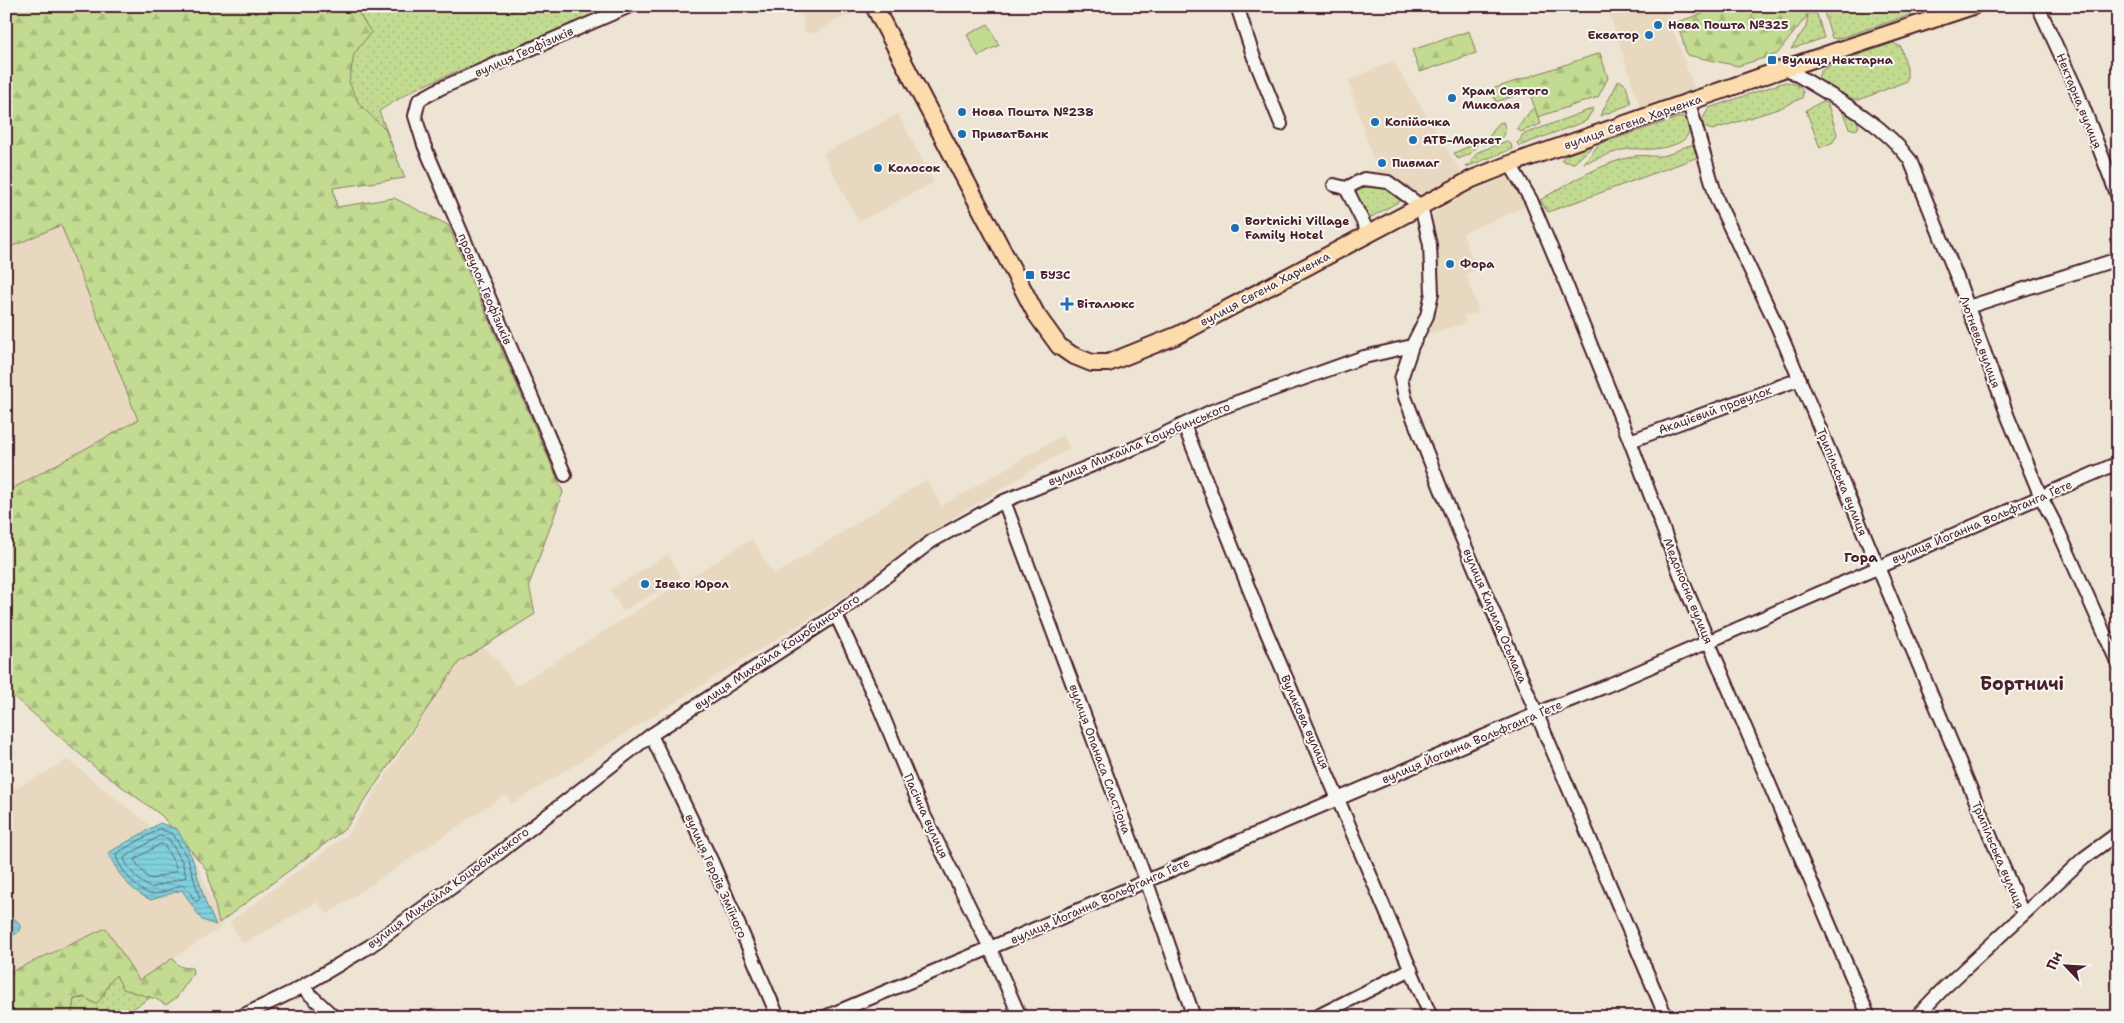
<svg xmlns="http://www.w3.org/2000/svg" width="2124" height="1023" viewBox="0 0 2124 1023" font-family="'Shantell Sans',sans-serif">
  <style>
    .built { fill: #e7d8bf }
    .grass { fill: url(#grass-dots); stroke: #867d5e }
    .forest { fill: url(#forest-firs); stroke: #867d5e }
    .green { fill: #c2db91; stroke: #867d5e }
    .water { fill: url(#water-rules); stroke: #6a8996 }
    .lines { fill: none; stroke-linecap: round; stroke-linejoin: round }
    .shore { stroke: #606672; stroke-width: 1 }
    .minor-casing { stroke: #4a1f2b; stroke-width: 16 }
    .major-casing { stroke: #4a1f2b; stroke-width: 20 }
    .minor { stroke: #f6f6f2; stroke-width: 12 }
    .major { stroke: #fcdcac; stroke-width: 16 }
    .poi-dot { fill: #1f6fb2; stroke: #f6f6f2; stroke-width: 2 }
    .labels { text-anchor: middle; stroke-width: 4; stroke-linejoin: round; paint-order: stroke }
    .poi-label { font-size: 12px; font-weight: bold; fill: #4a1f2b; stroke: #f6f6f2; text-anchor: start }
    .street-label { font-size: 12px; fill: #4a1f2b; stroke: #f6f6f2 }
    .neighbourhood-label { font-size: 14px; font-weight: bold; fill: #4a1f2b; stroke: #f6f6f2 }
    .district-label { font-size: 18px; font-weight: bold; fill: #4a1f2b; stroke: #f6f6f2 }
  </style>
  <defs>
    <pattern id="grass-dots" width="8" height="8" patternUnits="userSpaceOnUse" patternTransform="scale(1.25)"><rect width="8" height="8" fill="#c2db91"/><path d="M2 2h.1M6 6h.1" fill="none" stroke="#a8bc7d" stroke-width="1.8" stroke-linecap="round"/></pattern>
    <pattern id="forest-firs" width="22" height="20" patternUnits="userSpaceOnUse" patternTransform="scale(1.25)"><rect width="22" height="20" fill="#c2db91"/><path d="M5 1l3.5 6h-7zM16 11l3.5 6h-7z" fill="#a8bc7d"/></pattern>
    <pattern id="water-rules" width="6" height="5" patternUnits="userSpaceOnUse" patternTransform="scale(1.25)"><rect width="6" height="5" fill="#80d0dd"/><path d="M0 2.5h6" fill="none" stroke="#70b2be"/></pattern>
  </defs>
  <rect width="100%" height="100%" fill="#ede4d4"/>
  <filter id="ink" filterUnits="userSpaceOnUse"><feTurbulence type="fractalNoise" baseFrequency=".02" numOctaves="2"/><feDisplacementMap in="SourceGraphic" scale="10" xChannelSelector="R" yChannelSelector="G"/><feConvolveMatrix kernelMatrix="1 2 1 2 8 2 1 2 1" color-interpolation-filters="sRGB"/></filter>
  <g filter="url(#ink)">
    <!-- built -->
    <path class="built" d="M802,6H863L813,34L804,31Z
      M1607,6H1665L1695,92L1642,113Z
      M1393,61L1462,174L1417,200L1379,177L1348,80Z
      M898,114L934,182L859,222L823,154Z
      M1513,174L1527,206L1463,233L1475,270L1466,274L1479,312L1464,316L1466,323L1429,333L1434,303L1431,230L1433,216L1437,208L1445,200Z
      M61,225L138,420L6,492V249Z
      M1063,435L1069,448L941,525L869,581L512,804L506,794L328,914L317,902L243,944L230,922L349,833L463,655L478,643L497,660L516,686L752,539L774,575L926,480L942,506Z
      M668,554L681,578L623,611L610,590Z
      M68,760L197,864L222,927L139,980L106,928L6,974V794Z"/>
    <!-- grass -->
    <path class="grass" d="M6,6H613L415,89L379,111L404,177Z
      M1830,6H1938L1837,39L1832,38L1824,12Z
      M1813,13L1817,14L1824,38L1791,49L1806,27L1808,14Z
      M1893,43L1901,47L1907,68V81L1859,100L1850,98L1820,83L1818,79L1820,72L1830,65Z
      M1619,80L1626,85L1631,104L1600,116Z
      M1785,82C1793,83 1800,85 1803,92L1802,98L1778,109L1712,130L1704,127L1702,120L1709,108Z
      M1823,101L1828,105L1837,134L1833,142L1820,148L1806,110Z
      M1535,108L1541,124L1521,132L1517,128L1531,110Z
      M1594,108L1586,121L1519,146L1517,143L1521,139L1522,135Z
      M1842,111L1857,120L1859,127L1856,130L1849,128Z
      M1686,117C1698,141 1673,147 1653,149C1645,150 1637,148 1629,149C1614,151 1598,159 1584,163L1599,144L1677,118Z
      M1503,122L1506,130L1504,136L1483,145L1499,123Z
      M1507,141L1511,144L1512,149L1466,167L1478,152Z
      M1479,142L1470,154L1458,159L1454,153Z
      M1594,145L1574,163L1561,161L1566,155Z
      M1691,145L1697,147L1701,156L1548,212L1540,200C1569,183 1601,163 1635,156C1645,154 1656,158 1666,155C1675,153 1681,147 1691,145Z
      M1362,184C1376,186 1395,185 1400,201L1366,220L1351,192Z
      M116,975L143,994L151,997L120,1017H71L74,999L104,996L107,983Z"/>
    <!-- forest -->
    <path class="forest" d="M6,6H354L371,32L354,54L349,82L359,104L385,129L405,178L333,188L337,207L394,198L448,225L563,492L529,585L535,614L459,662L346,828L219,923L207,870L161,815L96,768L6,690V492L138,420L61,225L6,249Z
      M1725,6H1803L1807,16L1777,54L1738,66L1687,55L1677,22Z
      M1469,31L1476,53L1420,72L1412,50Z
      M1600,53L1608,78L1598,97L1538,117L1529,91L1496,102L1492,89Z
      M106,928L139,980L173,958C177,967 183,968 192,968L193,974L177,997L166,1005L156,999L123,989L116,975C106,984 106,995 96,1004L84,997L74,999L71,1017H6V974Z"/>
    <!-- green -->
    <path class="green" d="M988,24L999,45L978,56L967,35Z"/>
    <!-- water -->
    <path class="water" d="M160,823L177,829L192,857L206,904L216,925L202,920L182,890L151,900C128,889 119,875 108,853Z
      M4 927a8 8 0 1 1 16 0a8 8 0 1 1-16 0Z"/>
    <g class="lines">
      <!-- shore -->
      <path class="shore" d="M160,829L173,834L188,859L200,899L198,901H195L187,888L183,885C173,887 162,894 152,894C139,894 116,865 116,854Z
        M160,836L169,839L182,861L186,877L151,888C139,882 128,870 124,858Z
        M161,844L164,845L175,864L177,871L152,879L147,877L134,860Z"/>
      <!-- minor casing -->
      <g class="minor-casing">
        <path id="minor" d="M1237,6L1253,55L1281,124
          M2038,6L2077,91L2118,197
          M1786,68C1827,94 1881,120 1910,160L1960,285L2008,417L2041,497L2058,530L2118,664
          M1689,103L1717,200L1778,328L2023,914
          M1510,164L1531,200L1562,274L1630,441L1683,582L1869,1017
          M1334,185L1346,188L1369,234
          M1346,188L1364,179L1388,182L1421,206L1430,245L1432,293L1427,316L1412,346L1401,379L1405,397L1441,489L1666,1017
          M1968,307L2118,259
          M1184,425L1261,619L1431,1017
          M1630,441L1800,379
          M565,475L424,145L415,116L419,100L441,88L630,6
          M1004,501L1146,880L1194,1017
          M836,615L880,709L922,811L990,948L1020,1017
          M651,735L712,862L778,1017
          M302,987L334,1017
          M240,1017L296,990L370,946L490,860L651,735L836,615L932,541L1004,501L1137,447L1212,411L1364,357L1412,346
          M825,1017L990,948L1550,708L1604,687L2118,463
          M1316,1017L1411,969
          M1916,1017L1943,989L2084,858L2118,833"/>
      </g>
      <!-- major casing -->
      <g class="major-casing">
        <path id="major" d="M874,6L1036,314L1059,346L1072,355L1092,363H1108L1178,335L1472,179L1510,164L1786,68L1973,6"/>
      </g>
      <!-- minor -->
      <use href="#minor" class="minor"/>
      <!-- major -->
      <use href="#major" class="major"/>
    </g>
  </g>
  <!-- markers -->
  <g class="poi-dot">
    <circle cx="1658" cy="25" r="5"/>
    <circle cx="1649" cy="35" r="5"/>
    <rect x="1767" y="55" width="10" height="10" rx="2.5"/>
    <circle cx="1452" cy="98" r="5"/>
    <circle cx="962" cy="112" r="5"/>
    <circle cx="1375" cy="122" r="5"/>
    <circle cx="962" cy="134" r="5"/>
    <circle cx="1413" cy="140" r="5"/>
    <circle cx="1382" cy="163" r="5"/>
    <circle cx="878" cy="168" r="5"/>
    <circle cx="1235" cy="228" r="5"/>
    <circle cx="1450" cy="264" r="5"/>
    <rect x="1025" y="270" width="10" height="10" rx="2.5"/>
    <path d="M1064.5 296.5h5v5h5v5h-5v5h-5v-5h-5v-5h5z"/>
    <circle cx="645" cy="584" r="5"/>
  </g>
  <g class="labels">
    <!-- poi labels -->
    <g class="poi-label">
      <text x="1668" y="29">Нова Пошта №325</text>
      <text x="1639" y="39" text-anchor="end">Екватор</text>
      <text x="1782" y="64">Вулиця Нектарна</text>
      <text x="1462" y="95">Храм Святого<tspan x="1462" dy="14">Миколая</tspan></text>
      <text x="972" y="116">Нова Пошта №238</text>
      <text x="1385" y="126">Копійочка</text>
      <text x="972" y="138">ПриватБанк</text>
      <text x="1423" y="144">АТБ-Маркет</text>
      <text x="1392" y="167">Пивмаг</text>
      <text x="888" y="172">Колосок</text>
      <text x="1245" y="225">Bortnichi Village<tspan x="1245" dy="14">Family Hotel</tspan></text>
      <text x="1460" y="268">Фора</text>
      <text x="1040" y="279">БУЗС</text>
      <text x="1077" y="308">Віталюкс</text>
      <text x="655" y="588">Івеко Юрол</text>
    </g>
    <!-- street labels -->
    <g class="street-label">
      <text transform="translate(524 52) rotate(-24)" y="4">вулиця Геофізиків</text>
      <text transform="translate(2079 101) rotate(68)" y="4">Нектарна вулиця</text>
      <text transform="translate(1633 122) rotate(-19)" y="4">вулиця Євгена Харченка</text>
      <text transform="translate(485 289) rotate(67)" y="4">провулок Геофізиків</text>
      <text transform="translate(1265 289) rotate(-28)" y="4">вулиця Євгена Харченка</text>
      <text transform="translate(1980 342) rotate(70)" y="4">Лютнева вулиця</text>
      <text transform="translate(1715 410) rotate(-20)" y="4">Акацієвий провулок</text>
      <text transform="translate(1139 444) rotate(-23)" y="4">вулиця Михайла Коцюбинського</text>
      <text transform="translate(1842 482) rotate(68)" y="4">Трипільська вулиця</text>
      <text transform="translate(1982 522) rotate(-23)" y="4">вулиця Йоганна Вольфганга Ґете</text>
      <text transform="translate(1688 591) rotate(68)" y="4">Медоносна вулиця</text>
      <text transform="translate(1495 616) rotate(67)" y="4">вулиця Кирила Осьмака</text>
      <text transform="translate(777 652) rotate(-34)" y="4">вулиця Михайла Коцюбинського</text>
      <text transform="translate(1305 722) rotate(66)" y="4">Вуликова вулиця</text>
      <text transform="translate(1472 742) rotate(-23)" y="4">вулиця Йоганна Вольфганга Ґете</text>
      <text transform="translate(1100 759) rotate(70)" y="4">вулиця Опанаса Сластіона</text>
      <text transform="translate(926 816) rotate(66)" y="4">Пасічна вулиця</text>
      <text transform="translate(1998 855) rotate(67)" y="4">Трипільська вулиця</text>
      <text transform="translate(716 876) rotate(66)" y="4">вулиця Героїв Зміїного</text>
      <text transform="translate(448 888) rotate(-36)" y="4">вулиця Михайла Коцюбинського</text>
      <text transform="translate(1100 901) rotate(-24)" y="4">вулиця Йоганна Вольфганга Ґете</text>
    </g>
    <!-- neighbourhood labels -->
    <g class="neighbourhood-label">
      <text x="1861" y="562">Гора</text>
    </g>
    <!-- district labels -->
    <g class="district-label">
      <text x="2022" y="690">Бортничі</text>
    </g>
  </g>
  <!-- margin -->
  <rect width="2124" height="1023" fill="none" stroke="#f6f6f2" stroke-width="25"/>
  <rect x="12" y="12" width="2099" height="998" fill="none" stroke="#4a1f2b" stroke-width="2" filter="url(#ink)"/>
  <!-- north arrow -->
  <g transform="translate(2066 966) rotate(295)" stroke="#f6f6f2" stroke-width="4" paint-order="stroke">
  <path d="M0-4L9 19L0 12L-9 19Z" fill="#4a1f2b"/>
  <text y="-8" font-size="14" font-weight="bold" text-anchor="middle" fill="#4a1f2b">Пн</text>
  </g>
</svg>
